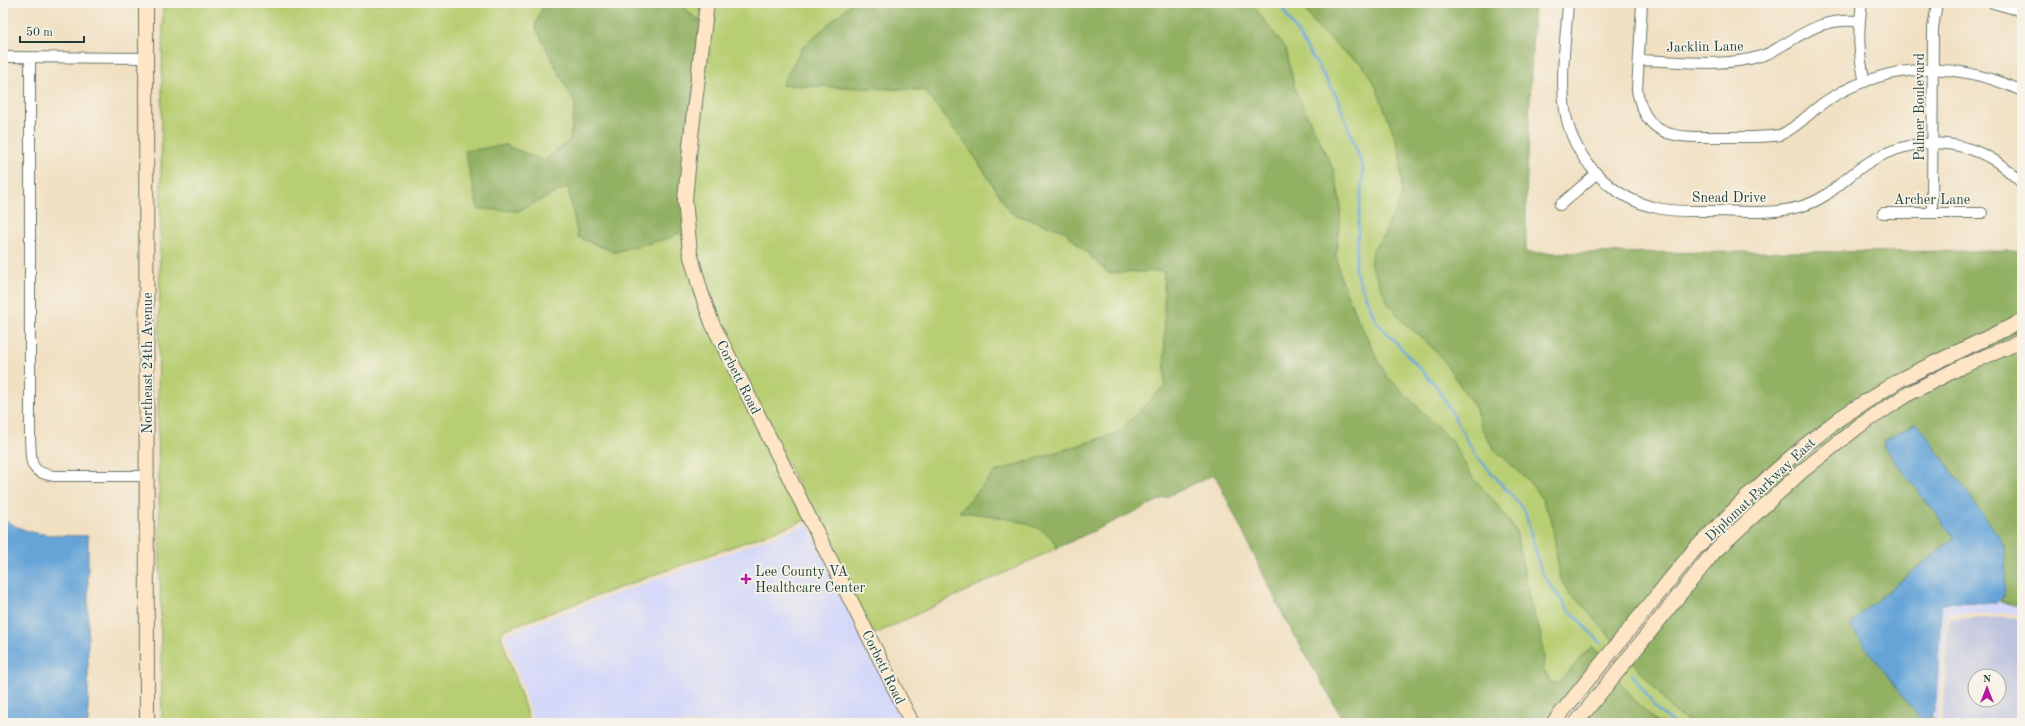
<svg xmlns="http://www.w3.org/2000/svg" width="2025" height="726" viewBox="0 0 2025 726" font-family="'Old Standard TT',serif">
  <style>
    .built { fill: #d4d8f9 }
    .industrial { fill: #bdc3de; fill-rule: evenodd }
    .green { fill: #b8ce72; stroke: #6c8653 }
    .forest { fill: #92b164; stroke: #58774c }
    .water { fill: #66a4d8; stroke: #427086 }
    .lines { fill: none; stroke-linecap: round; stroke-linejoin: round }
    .stream { stroke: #66a4d8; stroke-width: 2.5 }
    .street-casing { stroke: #687666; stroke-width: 12 }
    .secondary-casing { stroke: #687666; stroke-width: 16 }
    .street { stroke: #fff; stroke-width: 10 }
    .secondary { stroke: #fde5c5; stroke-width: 14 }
    .poi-dot { fill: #b5179e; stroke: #f7f3e8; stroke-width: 1.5 }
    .labels { text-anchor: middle; stroke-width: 3.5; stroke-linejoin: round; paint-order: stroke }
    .street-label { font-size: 14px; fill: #1f3d34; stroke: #f7f3e8 }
    .poi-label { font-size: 14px; fill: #1f3d34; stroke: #f7f3e8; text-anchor: start }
  </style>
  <rect width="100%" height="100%" fill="#f7f3e8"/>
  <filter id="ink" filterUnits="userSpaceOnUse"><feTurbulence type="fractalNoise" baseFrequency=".025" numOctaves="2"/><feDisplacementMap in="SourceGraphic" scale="8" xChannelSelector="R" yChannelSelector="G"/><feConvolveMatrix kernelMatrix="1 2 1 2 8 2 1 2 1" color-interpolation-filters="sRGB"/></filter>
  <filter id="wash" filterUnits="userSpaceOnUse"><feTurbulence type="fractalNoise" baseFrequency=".012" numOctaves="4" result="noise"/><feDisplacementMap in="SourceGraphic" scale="16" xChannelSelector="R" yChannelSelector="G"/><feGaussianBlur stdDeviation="0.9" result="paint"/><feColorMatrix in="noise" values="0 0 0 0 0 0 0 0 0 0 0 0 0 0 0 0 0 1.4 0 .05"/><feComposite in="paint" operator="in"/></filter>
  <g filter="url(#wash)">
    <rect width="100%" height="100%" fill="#f1e0c2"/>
    <!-- built -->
    <path class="built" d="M808,524L907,723H534L505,634Z
      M2000,601L2022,607V613L1949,614L1946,616L1937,723L1931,715L1936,701L1941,605L1947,602L1996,603Z"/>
    <!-- industrial -->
    <path class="industrial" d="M2022,617V723H1942L1949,619ZM1975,676H1999V700H1975Z"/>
    <!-- green -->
    <path class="green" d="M163,3H544L535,26L575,104L570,140L544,161L505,145L518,211L568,186L578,237L614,252L668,238L682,232L685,254L806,520L503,630L501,636L530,723H162L158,410Z
      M682,3H702L700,21L689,13Z
      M712,3H852L802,48L782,85L924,90L971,151L1011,213L1064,231L1108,273L1164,270L1165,385L1117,433L995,472L960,511C984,517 1050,517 1057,548L873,635L716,321L697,263L692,218L693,185L711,24Z
      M1251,3H1300L1318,28L1344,52L1363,65L1376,86L1394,134L1401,157L1402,197L1384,235L1375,246L1406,325L1422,337L1441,357L1475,407L1482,428L1493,448L1527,479L1542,499L1552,521L1560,578L1569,593L1578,600L1614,641L1601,656L1592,646L1557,684L1550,681L1543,669L1544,656L1540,631L1531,607L1516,531L1494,501L1473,478L1463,462L1420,409L1386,375L1357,318L1341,280L1336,255L1341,206L1334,171L1295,90L1286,49Z
      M1632,661L1674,711L1691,723H1657L1632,697L1618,679Z"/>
    <!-- forest -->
    <path class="forest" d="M544,3H682L689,13L700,21L682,232L669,238L614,252L578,237L568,187L518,211L478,209L465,151L505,145L544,161L570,140L575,104L535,26Z
      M852,3H1251L1286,49L1295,90L1334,171L1341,206L1336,255L1341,280L1357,318L1386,375L1452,441L1473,478L1494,501L1516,532L1531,607L1540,631L1544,656L1543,669L1550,681L1557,684L1592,646L1601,656L1547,723H1536L1534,720L1532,723H1345L1285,619L1216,477L1213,475L1057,548C1050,520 984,514 959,512L995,472L1117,433L1165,385L1164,271L1108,273L1064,231L1011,213L971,151L924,90L782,85L802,48Z
      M1300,3H1534L1526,200V253L2022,251V316L1838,414L1614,641L1578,600L1569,594L1560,578L1552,521L1542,499L1527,479L1493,448L1482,428L1475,407L1441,357L1422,337L1406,325L1389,305L1370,263L1372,251L1384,235L1402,197L1401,157L1394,134L1376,87L1363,65L1344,52L1318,28Z
      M2022,327V335L1969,358L1965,353Z
      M2022,346V607L2000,601L2004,596L2005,547L1919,425L1914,424L1884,441V447L1952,535L1953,539L1855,618L1929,718L1931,715L1937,723H1691L1674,711L1632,661L1717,556L1827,455L1912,398Z
      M1915,378L1918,383L1736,523L1732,519L1755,496L1843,422Z
      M1618,679L1632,697L1657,723H1582Z"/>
    <!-- water -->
    <path class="water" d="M1915,424L1919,425L2001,540L2006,552L2004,596L1996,603L1947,602L1941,605L1936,701C1934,712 1931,721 1919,718L1850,626L1855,618L1953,539L1952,535L1884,447V441Z
      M3,519C32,538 55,535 88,536V723H3Z"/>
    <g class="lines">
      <!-- stream -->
      <path class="stream" d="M1279,3L1337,97L1363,167L1355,270L1376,321L1437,387L1475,454L1525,511L1541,572L1568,609L1602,644
        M1632,674L1659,712L1673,723"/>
    </g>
  </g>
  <g filter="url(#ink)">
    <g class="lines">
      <!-- street casing -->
      <g class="street-casing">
        <path id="street" d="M1568,3C1566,38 1560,75 1565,110C1572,157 1610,198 1657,208C1674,212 1691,211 1708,211C1738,211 1770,215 1799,207C1830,199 1841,180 1866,164C1905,139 1951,136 1992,159C2003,165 2013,175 2022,183
          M1642,3L1637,90C1646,141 1679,137 1721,137C1741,137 1761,138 1780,135C1799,127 1811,110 1829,99C1892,61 1956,61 2022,91
          M1862,3C1858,31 1858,54 1865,82
          M1993,3L2022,11
          M3,57L147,58
          M30,58V439C32,461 27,472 54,476H147
          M1639,60C1678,61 1723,68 1761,56C1770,54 1777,48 1785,44C1813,27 1826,19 1859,21
          M1560,205L1596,174
          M1932,212L1933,28L1937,3
          M1883,213H1982"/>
      </g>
      <!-- secondary casing -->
      <g class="secondary-casing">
        <path id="secondary" d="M146,3L147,723
          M707,3L691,136L685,200L690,253L701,292L712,323L912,723
          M1553,723L1694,550L1752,492L1798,451L1840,418L1901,379L2022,321
          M1576,723L1714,552L1801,472L1859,426L1910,393L1963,366L2022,341"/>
      </g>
      <!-- street -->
      <use href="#street" class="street"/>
      <!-- secondary -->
      <use href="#secondary" class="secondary"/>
    </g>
  </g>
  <!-- markers -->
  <path class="poi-dot" d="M744 573h4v4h4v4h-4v4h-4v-4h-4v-4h4z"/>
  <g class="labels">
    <!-- street labels -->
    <g class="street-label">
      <text transform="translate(1705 46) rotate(-1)" y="5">Jacklin Lane</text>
      <text transform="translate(1919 107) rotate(-90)" y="5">Palmer Boulevard</text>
      <text x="1729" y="202">Snead Drive</text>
      <text x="1932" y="204">Archer Lane</text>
      <text transform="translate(147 363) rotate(-90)" y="5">Northeast 24th Avenue</text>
      <text transform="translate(739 377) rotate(63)" y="5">Corbett Road</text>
      <text transform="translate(1760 489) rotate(-43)" y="5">Diplomat Parkway East</text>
      <text transform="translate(884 667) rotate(64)" y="5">Corbett Road</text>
    </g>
    <!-- poi labels -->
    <g class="poi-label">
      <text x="755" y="576">Lee County VA<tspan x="755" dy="16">Healthcare Center</tspan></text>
    </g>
  </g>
  <!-- margin -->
  <rect width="2025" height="726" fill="none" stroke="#f7f3e8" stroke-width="16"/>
  <!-- north arrow -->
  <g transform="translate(1987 688)"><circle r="19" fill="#f7f3e8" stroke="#a1aaa0"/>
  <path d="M0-3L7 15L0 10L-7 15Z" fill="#b5179e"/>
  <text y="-6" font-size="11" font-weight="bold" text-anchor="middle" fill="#1f3d34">N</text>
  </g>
  <!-- scale -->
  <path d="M20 36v6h64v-6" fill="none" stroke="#1f3d34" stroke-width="2"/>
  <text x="26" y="36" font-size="12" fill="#1f3d34" stroke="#f7f3e8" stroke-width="3" paint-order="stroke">50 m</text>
</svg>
